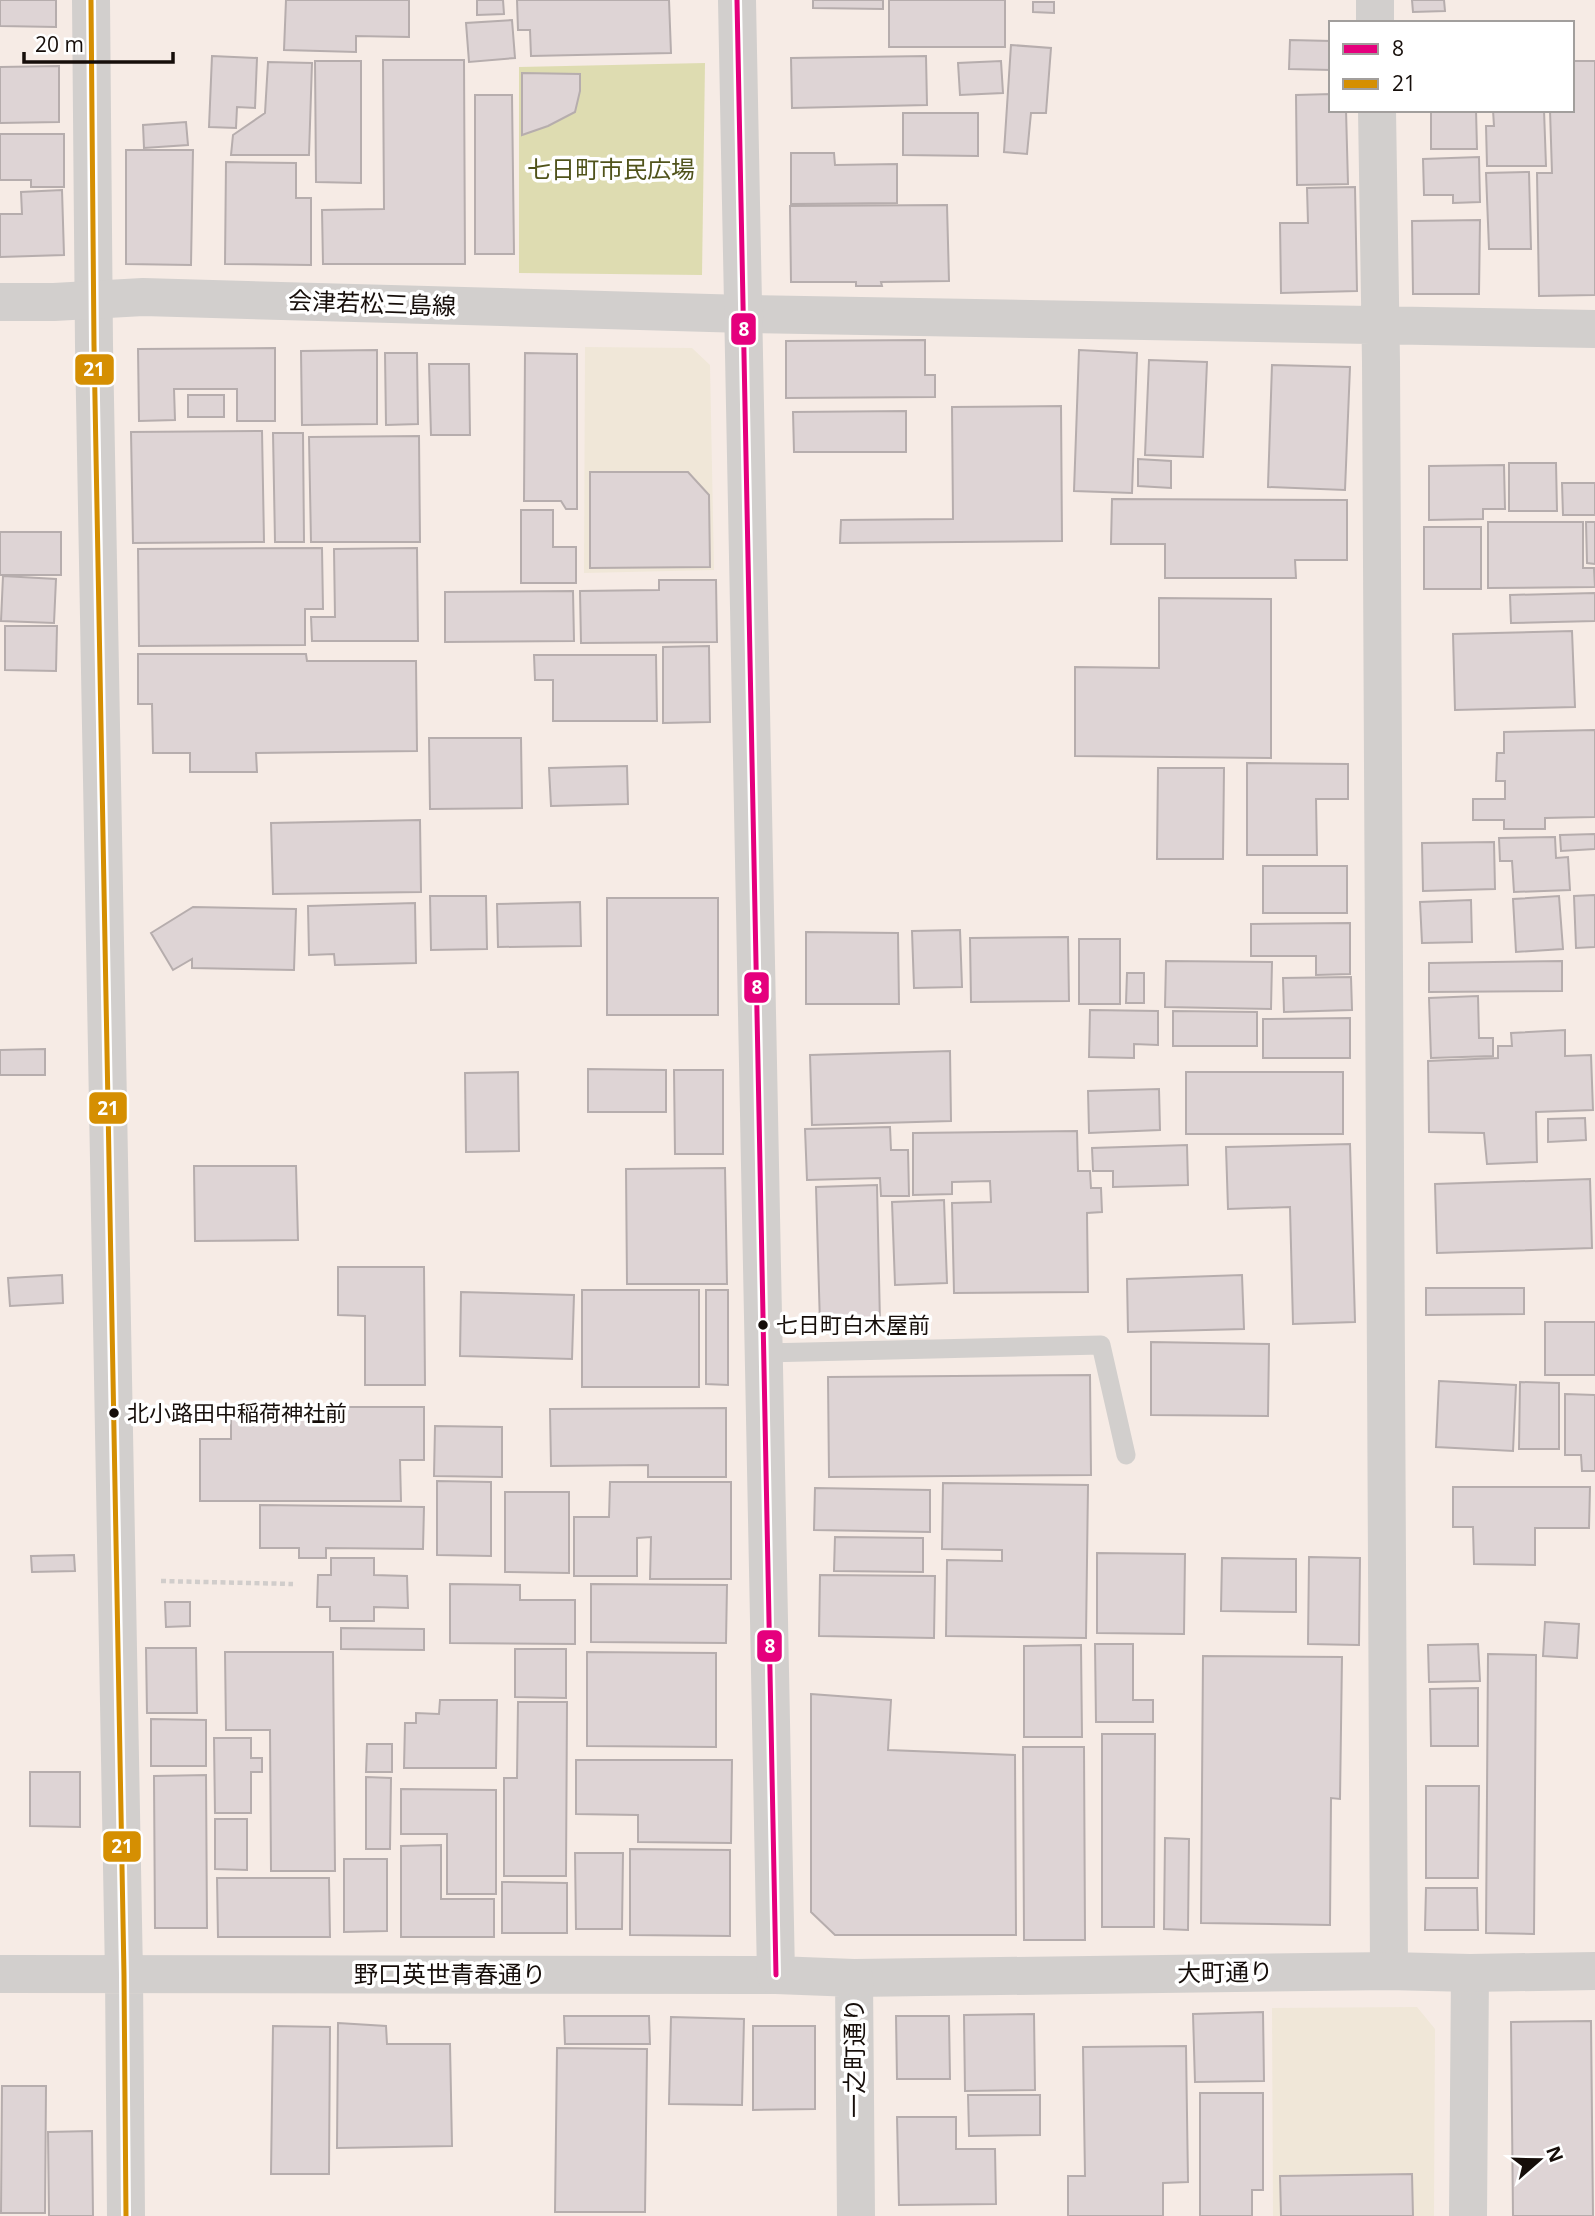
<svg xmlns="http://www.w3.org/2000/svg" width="1595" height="2216" viewBox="0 0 1595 2216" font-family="'Open Sans','Noto Sans JP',sans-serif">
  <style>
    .commercial { fill: #f0e7d8 }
    .green { fill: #dedcb1 }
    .building { fill: #ded4d5; stroke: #b6adad; stroke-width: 2 }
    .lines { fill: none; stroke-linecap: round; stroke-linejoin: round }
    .path { stroke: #d1cdcb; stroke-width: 4.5; stroke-dasharray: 5 3.5; stroke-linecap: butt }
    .service { stroke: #d2cfcd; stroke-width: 19 }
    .minor { stroke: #d2cfcd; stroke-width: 38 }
    .tertiary { stroke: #d2cfcd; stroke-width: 38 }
    .primary { stroke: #d2cfcd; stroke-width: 38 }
    .trunk { stroke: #d2cfcd; stroke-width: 38 }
    .bus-1-casing { stroke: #fff; stroke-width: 10 }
    .bus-2-casing { stroke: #fff; stroke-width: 10 }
    .bus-1 { stroke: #e5007d; stroke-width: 5 }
    .bus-2 { stroke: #d58f02; stroke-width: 5 }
    .bus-dot { fill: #160e0a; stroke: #fff; stroke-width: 2.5 }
    .labels { text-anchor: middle; stroke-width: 7; stroke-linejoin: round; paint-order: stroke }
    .bus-label { font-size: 22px; fill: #160e0a; stroke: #fff; text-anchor: start }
    .park-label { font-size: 24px; fill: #50531b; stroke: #fff }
    .street-label { font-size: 24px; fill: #160e0a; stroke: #fff }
    .line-badge { stroke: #fff; stroke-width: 2.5 }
    .badge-label { font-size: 19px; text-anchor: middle; font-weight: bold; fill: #fff }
  </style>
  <rect width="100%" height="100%" fill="#f6ebe5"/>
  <!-- commercial -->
  <path class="commercial" d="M585,347L692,348L710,365L714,570L584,573Z
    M1417,2007L1435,2029L1434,2216H1273L1272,2008Z"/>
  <!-- green -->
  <path class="green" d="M705,63L702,275L519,273V67Z"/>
  <!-- building -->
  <path class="building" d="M0,0H56V27L0,26Z
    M286,0H409V37L356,36V52L284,50Z
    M477,0H503L504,14L477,15Z
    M517,0H669L671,53L531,56L530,30H518Z
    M813,0H883V9L813,8Z
    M889,0H1005V47H889Z
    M1412,0H1444L1445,11L1413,12Z
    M1033,2H1054V13L1033,12Z
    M512,20L515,58L469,62L466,23Z
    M1290,40L1331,41V70L1289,69Z
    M1011,45L1051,48L1046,113H1031L1027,154L1004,152Z
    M212,56L257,58L255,108L237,107L236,128L209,127Z
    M926,56L927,105L792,108L791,58Z
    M383,60H464L465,264H323L322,210L384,209Z
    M315,61H361V183L316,182Z
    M1001,61L1003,93L960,95L958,63Z
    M1572,61H1595V295L1539,296L1537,173H1552L1550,110H1572Z
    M268,62L312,63L309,155H231L233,135L265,113Z
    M59,66V122L0,123V67Z
    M522,73L580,74V91L575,112L548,126L522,135Z
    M1331,94V110H1346L1348,184L1297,185L1296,95Z
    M475,95H512L514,254H475Z
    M1431,110H1476L1477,149H1431Z
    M1493,110H1544L1546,166H1487L1486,126H1494Z
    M903,113H978V156L903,155Z
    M186,122L188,145L144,148L143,125Z
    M0,134H64V187H31V180H0Z
    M126,150H193L191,265L126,264Z
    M791,153H834L835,165L897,164V203L791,204Z
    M1479,157L1480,202L1453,203V195H1424L1423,159Z
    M226,162L296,163V198H311V265L225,264Z
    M1529,172L1531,249H1489L1486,173Z
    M1355,187L1357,291L1281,293L1280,223H1308L1307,188Z
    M62,190L64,255L0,257V214H22L21,192Z
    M947,205L949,281L881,282L882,286H856V282H791L790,206Z
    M1480,220L1479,294H1413L1412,221Z
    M925,340V375H935V397L786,398V341Z
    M275,348V421H237V389H174L175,420L139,421L138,349Z
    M377,350V424L302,425L301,351Z
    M1079,350L1137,353L1132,493L1074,491Z
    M385,353H417L418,424L386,425Z
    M525,353L577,354V509H566L561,501H524Z
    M1149,360L1207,362L1203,457L1145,455Z
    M429,364H469L470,435H431Z
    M1272,365L1350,367L1345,490L1268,487Z
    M188,395H224V417H188Z
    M1061,406L1062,541L840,543L841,520L953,519L952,407Z
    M906,411V452H794L793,412Z
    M262,431L264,542L133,543L131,432Z
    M273,433H303L304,542H275Z
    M419,436L420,542H311L309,437Z
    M1138,459L1171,461V488L1138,486Z
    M1509,463H1556L1557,511H1509Z
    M1504,465L1505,509H1483V519L1429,520V466Z
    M590,472H688L709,495L710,567L590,568Z
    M1562,483H1595V515H1563Z
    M1112,499L1347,500V560H1295L1296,578H1165V544H1111Z
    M521,510H553V547H576V583H521Z
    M1488,522H1583V568H1594L1595,587L1488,588Z
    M1586,522H1595V564L1587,563Z
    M1424,527H1481V589H1424Z
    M0,532H61V575H0Z
    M322,548L323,609H305V645L139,646L138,549Z
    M417,548L418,641H312L311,617H335L334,549Z
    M3,576L56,579L54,623L1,621Z
    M659,580H716L717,642L581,643L580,591L659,590Z
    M573,591L574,641L445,642V592Z
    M1595,593V621L1511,623L1510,595Z
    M1159,598L1271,599V758L1075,756V667L1159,668Z
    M5,626H57L56,671L5,670Z
    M1572,631L1575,707L1455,710L1453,634Z
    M709,646L710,722L663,723V647Z
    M138,654H306L307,661H416L417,751L256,753L257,772H190V753H153L152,704H138Z
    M534,655H656L657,721H553V680H535Z
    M1595,730V817L1545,818V829H1504V820H1473V799H1505V781H1496L1497,753H1504V732Z
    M429,738H521L522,808L430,809Z
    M1247,763L1348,764V799H1316L1317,855H1247Z
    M627,766L628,804L551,806L549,768Z
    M1158,768H1224L1223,859H1157Z
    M420,820L421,892L273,894L271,823Z
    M1595,834V849L1561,851L1560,835Z
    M1555,837L1556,858L1568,857L1570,890L1514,892L1512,861H1500L1499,838Z
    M1494,842L1495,889L1423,891L1422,843Z
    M1263,866H1347V913H1263Z
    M1595,895V947L1576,948L1574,896Z
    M430,896H486L487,949L431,950Z
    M1559,896L1563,949L1516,952L1513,899Z
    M607,898H718V1015H607Z
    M1471,900L1472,942L1422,943L1420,902Z
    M580,902L581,946L498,947L497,904Z
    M415,903L416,963L335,965L334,954L309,955L308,906Z
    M193,907L296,909L294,970L192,968V959L173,970L151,933Z
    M1350,923V974L1316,975V956H1251V924Z
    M960,930L962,987L914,988L912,931Z
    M806,932L898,933L899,1004H806Z
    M1068,937L1069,1001L971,1002L970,938Z
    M1079,939H1120V1004H1079Z
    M1166,961L1272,962L1271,1009L1165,1007Z
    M1562,961V991L1429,992V963Z
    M1127,973H1144V1003H1126Z
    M1351,977L1352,1010L1284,1012L1283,978Z
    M1478,996L1479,1038H1493V1056L1431,1058L1429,998Z
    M1090,1010L1158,1011V1045L1134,1044V1058L1089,1057Z
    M1173,1011L1257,1012V1046H1173Z
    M1350,1018V1058H1263V1019Z
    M1565,1030V1056L1591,1055L1593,1110L1536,1112L1537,1162L1487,1164L1484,1133L1429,1132L1428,1061L1498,1058V1046H1512L1511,1033Z
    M45,1049V1075H0V1050Z
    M950,1051L951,1121L812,1125L810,1055Z
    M588,1069L666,1070V1112H588Z
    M674,1070H723V1154H675Z
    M518,1072L519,1151L466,1152L465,1073Z
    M1186,1072H1343V1134H1186Z
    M1159,1089L1160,1130L1089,1133L1088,1091Z
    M1585,1118L1586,1140L1548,1142V1119Z
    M890,1127L891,1150H908L909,1196H881L880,1178L807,1180L805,1129Z
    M1077,1131L1078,1171H1090L1091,1188H1101L1102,1212L1087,1213L1088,1292L954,1293L952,1203L991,1202L990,1181L952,1182V1194L913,1195V1133Z
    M1350,1144L1355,1322L1293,1324L1290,1207L1228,1209L1226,1147Z
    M1187,1145L1188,1185L1113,1187V1171H1093L1092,1148Z
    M194,1166H296L298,1240L195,1241Z
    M725,1168L727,1284H627L626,1169Z
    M1590,1179L1592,1248L1437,1253L1435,1184Z
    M877,1185L880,1323L820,1325L816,1187Z
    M944,1200L947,1283L895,1285L892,1202Z
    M338,1267H424L425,1385H365V1316L338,1315Z
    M62,1275L63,1303L10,1306L8,1278Z
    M1242,1275L1244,1329L1128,1332L1127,1279Z
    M1426,1288H1524V1314L1426,1315Z
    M582,1290H699V1387H582Z
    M706,1290H728V1385L706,1384Z
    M461,1292L574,1295L572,1359L460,1356Z
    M1545,1322H1595V1375H1545Z
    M1151,1342L1269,1344L1268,1416L1151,1415Z
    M1090,1375L1091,1475L829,1477L828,1377Z
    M1439,1381L1516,1385L1513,1451L1436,1447Z
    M1520,1382L1559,1383V1449H1519Z
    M1565,1394L1595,1395V1471H1582L1581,1455H1565Z
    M310,1407H424V1460H400L401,1501H200V1439H231V1415H310Z
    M726,1408V1477H648V1465L551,1466L550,1409Z
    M435,1426L502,1427V1477L434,1476Z
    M437,1481L491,1482V1556L437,1555Z
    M610,1482H731V1579H650L651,1537L637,1538V1576H574V1517H609Z
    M943,1483L1088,1485L1086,1638L946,1636L947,1560L1002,1561V1550L942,1549Z
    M1453,1487H1590L1589,1528H1535V1565L1474,1564L1473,1527H1453Z
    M815,1488L930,1490V1532L814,1530Z
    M505,1492H569V1573L505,1572Z
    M260,1505L424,1507L423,1549L326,1548V1558H299V1548H260Z
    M835,1537L923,1538V1572L834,1571Z
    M1097,1553L1185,1554L1184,1634L1097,1633Z
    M74,1555L75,1571L32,1572L31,1556Z
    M1309,1557L1360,1558L1359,1645L1308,1644Z
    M331,1558H374V1575L407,1576L408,1608L374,1607V1621H330V1607H317L318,1575H331Z
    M1222,1558L1296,1559V1612L1221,1611Z
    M820,1575L935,1576L934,1638L819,1636Z
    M450,1584L520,1585V1600H575V1644L450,1643Z
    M591,1584L727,1585L726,1643L591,1642Z
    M165,1602H190V1626L166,1627Z
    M1545,1622L1579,1624L1577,1658L1543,1656Z
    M341,1628L424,1629V1650L341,1649Z
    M1095,1644H1133V1700H1153V1722H1096Z
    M1478,1644L1480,1681L1429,1682L1428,1645Z
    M1081,1645L1082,1737H1024V1646Z
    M146,1648H196L197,1713H147Z
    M515,1649H566V1698L515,1697Z
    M225,1652H333L335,1871H271L270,1730H226Z
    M587,1652L716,1653V1747L587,1746Z
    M1488,1654L1536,1655L1534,1934L1486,1933Z
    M1203,1656L1342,1657L1340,1799L1331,1798L1330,1925L1201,1923Z
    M1478,1688V1746H1431L1430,1689Z
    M811,1694L891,1700L888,1750L1015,1755L1016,1935H835L811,1912Z
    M440,1700H497L496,1768H404L405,1723H416V1713L439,1714Z
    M518,1702H567L566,1876H504V1778H517Z
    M151,1719L206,1720V1766H151Z
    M1102,1734H1155L1154,1927H1102Z
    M214,1738H251V1758H262V1772H251V1813H215Z
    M367,1744H392V1772H366Z
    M1023,1747H1084L1085,1940H1024Z
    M576,1760H732L731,1843L638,1842V1815L576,1814Z
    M30,1772H80V1827L30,1826Z
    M206,1775L207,1928H155L154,1776Z
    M366,1777L391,1778L390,1849H366Z
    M1426,1786H1479L1478,1878H1426Z
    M401,1789L496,1790V1894H447V1834H401Z
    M215,1819H247V1870L215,1869Z
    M1165,1838L1189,1839L1188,1930L1164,1929Z
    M441,1845V1899H494V1937H401V1846Z
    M630,1849L730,1850V1936L630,1935Z
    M575,1853H623L622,1929H576Z
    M344,1859H387V1931L344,1932Z
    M217,1878H329L330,1937H218Z
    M502,1882L567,1883V1933H502Z
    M1426,1888H1477L1478,1930H1425Z
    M1263,2012L1264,2081L1195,2082L1193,2014Z
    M1034,2014L1035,2090L965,2091L964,2015Z
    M564,2016H649L650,2044H565Z
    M896,2016H949L950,2079H897Z
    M671,2017L744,2019L742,2105L669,2104Z
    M1591,2021L1593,2216H1513L1511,2022Z
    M338,2023L386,2026L387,2044H450L452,2146L337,2148Z
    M273,2026L330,2027L329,2174H271Z
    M753,2026H815V2109L753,2110Z
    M1186,2046L1188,2182L1163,2183V2216H1068V2176H1085L1083,2047Z
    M557,2048L647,2049L645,2212H555Z
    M2,2086H46L45,2213H1Z
    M1200,2093H1263V2190H1252V2216H1200Z
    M968,2095H1040V2135L969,2136Z
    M897,2117H956V2149H995L996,2204L899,2205Z
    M92,2131L93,2216H49L48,2132Z
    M1412,2174L1413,2216H1281L1280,2176Z"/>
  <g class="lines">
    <!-- path -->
    <path class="path" d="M161,1581L293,1584"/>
    <!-- service -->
    <path class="service" d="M764,1353L1101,1345L1126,1455"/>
    <!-- minor -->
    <path class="minor" d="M91,0L94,345L124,1975L126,2216
      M1375,0V23
      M1377,110L1381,362L1389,1971
      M745,314L1595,329
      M0,1974L776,1975
      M1468,2216L1470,1973"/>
    <!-- tertiary -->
    <path class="tertiary" d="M854,1978L1389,1971L1470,1973L1595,1971"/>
    <!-- primary -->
    <path class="primary" d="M0,302H54L143,297L745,314"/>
    <!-- trunk -->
    <path class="trunk" d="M737,0L776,1975L854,1978L856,2216"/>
    <!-- bus-1 casing -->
    <g class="bus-1-casing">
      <path id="bus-1" d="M737,0L776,1975"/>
    </g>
    <!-- bus-2 casing -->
    <g class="bus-2-casing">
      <path id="bus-2" d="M91,0L94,345L124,1975L126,2216"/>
    </g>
    <!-- bus-1 -->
    <use href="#bus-1" class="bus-1"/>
    <!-- bus-2 -->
    <use href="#bus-2" class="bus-2"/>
  </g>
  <!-- markers -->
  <g class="bus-dot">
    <circle cx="763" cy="1325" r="6"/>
    <circle cx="114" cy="1413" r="6"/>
  </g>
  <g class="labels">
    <!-- bus labels -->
    <g class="bus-label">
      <text x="776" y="1333">七日町白木屋前</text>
      <text x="127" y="1421">北小路田中稲荷神社前</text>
    </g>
    <!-- park labels -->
    <g class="park-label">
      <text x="611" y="178">七日町市民広場</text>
    </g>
    <!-- street labels -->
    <g class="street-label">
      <text transform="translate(372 304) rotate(2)" y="8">会津若松三島線</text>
      <text transform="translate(1225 1973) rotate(-1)" y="8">大町通り</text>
      <text x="450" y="1983">野口英世青春通り</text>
      <text transform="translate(855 2058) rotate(-90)" y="8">一之町通り</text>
    </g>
  </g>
  <g class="line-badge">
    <rect x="730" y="312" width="27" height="34" rx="7" fill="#e5007d"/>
    <rect x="74" y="353" width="41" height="33" rx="7" fill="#d58f02"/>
    <rect x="743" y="971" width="27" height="33" rx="7" fill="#e5007d"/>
    <rect x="88" y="1091" width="40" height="34" rx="7" fill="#d58f02"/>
    <rect x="756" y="1629" width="27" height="34" rx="7" fill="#e5007d"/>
    <rect x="102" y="1830" width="40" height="33" rx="7" fill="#d58f02"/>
  </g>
  <g class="badge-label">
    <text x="744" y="336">8</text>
    <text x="94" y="376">21</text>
    <text x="757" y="994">8</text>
    <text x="108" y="1115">21</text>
    <text x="770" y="1653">8</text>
    <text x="122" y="1853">21</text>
  </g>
  <!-- legend -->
  <rect x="1329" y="21" width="245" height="91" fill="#ffffff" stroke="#a29f9d" stroke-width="2"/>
  <rect x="1343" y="44" width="35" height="10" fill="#e5007d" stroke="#a29f9d" stroke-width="2"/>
  <text x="1392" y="56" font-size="21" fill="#160e0a">8</text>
  <rect x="1343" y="79" width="35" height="10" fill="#d58f02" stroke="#a29f9d" stroke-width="2"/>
  <text x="1392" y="91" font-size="21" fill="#160e0a">21</text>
  <!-- north arrow -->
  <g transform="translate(1539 2160) rotate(70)" stroke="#ffffff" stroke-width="5" paint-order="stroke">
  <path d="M0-5L12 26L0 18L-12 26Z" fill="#160e0a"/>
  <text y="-10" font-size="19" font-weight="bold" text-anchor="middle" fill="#160e0a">N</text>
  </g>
  <!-- scale -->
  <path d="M24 52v10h149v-10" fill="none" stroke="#160e0a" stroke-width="3.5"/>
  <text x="35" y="52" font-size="21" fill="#160e0a" stroke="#ffffff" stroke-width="5" paint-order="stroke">20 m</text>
</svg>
